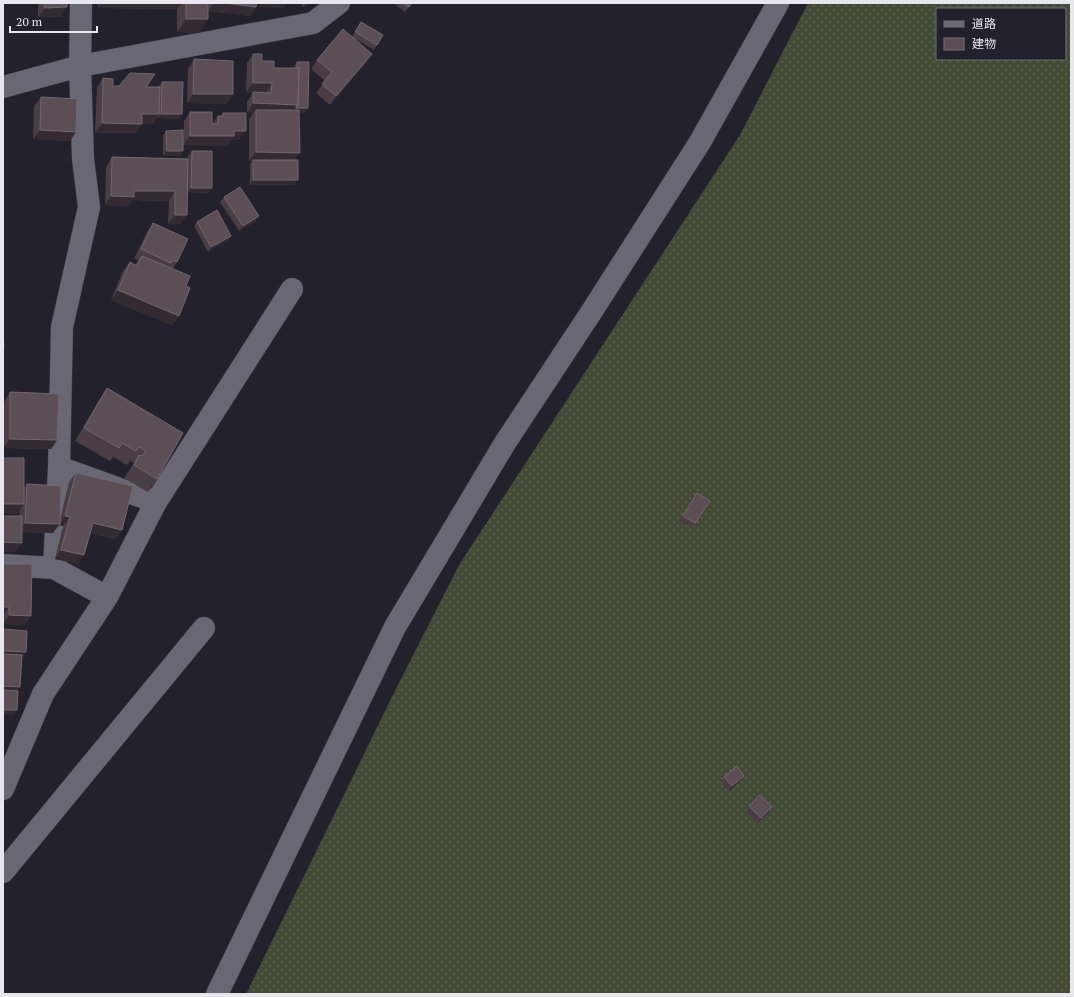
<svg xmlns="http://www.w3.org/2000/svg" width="1074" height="997" viewBox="0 0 1074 997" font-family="'PT Serif','Noto Sans JP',serif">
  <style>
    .grass { fill: url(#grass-dots); fill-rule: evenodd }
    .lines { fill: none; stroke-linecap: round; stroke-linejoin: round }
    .minor-casing { stroke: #3c3b44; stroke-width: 23 }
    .minor { stroke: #696774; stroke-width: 22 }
    .wall { fill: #4a3d43 }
    .shaded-wall { fill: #332a32 }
    .building { fill: #5b4f55; stroke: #71676e }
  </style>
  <defs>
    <pattern id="grass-dots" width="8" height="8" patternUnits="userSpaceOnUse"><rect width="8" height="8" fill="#434a35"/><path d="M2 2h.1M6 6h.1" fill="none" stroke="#5e6453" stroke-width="1.8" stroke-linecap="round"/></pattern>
  </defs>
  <rect width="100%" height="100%" fill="#22212c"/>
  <!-- grass -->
  <path class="grass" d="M808,3H1071V994H246L394,693L459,565L740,135ZM937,9H1065V59H937Z"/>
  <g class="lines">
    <!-- minor casing -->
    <g class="minor-casing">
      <path id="minor" d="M3,87L80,66L313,23L339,3
        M59,467L156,502
        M3,565L54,568L107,597
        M54,568L59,467L62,327L89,207L83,159L80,66L81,3
        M3,789L43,694L107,597L156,502L292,289
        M3,872L204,628
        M217,994L395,627L505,443L592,311L700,142L778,3"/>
    </g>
    <!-- minor -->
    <use href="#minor" class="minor"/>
  </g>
  <!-- wall -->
  <path class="wall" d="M38,3H67L61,17H38Z
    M98,3H208V19L198,33L177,32V9L98,8Z
    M209,3H257L256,7L250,16L208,11Z
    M301,3H311L303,7Z
    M393,3H412L405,12Z
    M361,22L377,45L374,50L352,37Z
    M253,54L262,61L274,68H294V67L297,62L308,108L305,113H299L294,160V185H250V164L252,161H249V119L253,113H247V102L253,92L266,93L246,92L247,63Z
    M194,59L233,94L226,104L187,103L188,69Z
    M317,60L366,63L330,105L316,93L325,81L311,69Z
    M103,78L113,86H119L158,87L162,82L179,119L158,118V116L153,124L142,123L136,133H95L97,87Z
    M41,97L70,141L33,139L34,106Z
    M190,112L212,124L218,116H221L223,113L239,140H231L227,146L183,145L184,121Z
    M166,131L180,156H163V135Z
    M192,151L212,188L208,193L188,192V156Z
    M112,157L188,159L187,215L180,224H168L169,201L132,200L128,206L105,205L106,167Z
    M224,197L256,221L239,231L220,202Z
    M197,222L231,236L228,240L208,252L194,226Z
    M153,223L177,262L173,269L186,286L179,316L172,325L111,300L123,271L130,262L135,265L138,260L134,259L147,232Z
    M107,388L183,433L157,479L148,492L124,478L134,463L130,461L127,465L113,457L110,461L75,441L98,402Z
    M10,392L57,440L51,449L3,448L4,402Z
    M3,458L24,488L27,484L60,520L69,482L76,473L122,530L115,539L90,533L78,564L55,559L63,526L59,525L53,533L22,532V543L15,552H3V516H19L20,510L17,514L3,513Z
    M697,493L710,501L692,528L679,521Z
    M3,564L31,616L24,625L3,624Z
    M724,777L741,780L729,791L721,781Z
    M749,806L769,812L757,823L746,811Z"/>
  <!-- shaded-wall -->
  <path class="shaded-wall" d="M101,3H182L177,9L98,8Z
    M214,3H225L256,7L250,16L208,11Z
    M261,3H287L283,9L258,7Z
    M306,3H311L303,7Z
    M67,7L61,17H38L45,8Z
    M186,19H208L198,33L177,32Z
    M372,54L366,63L330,105L336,96Z
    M253,83H272L266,93L246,92Z
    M193,94H233L226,104L187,103Z
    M253,103L298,105L291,114L256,110L253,113H247Z
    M296,108H308L305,113H293Z
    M142,114H159L153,124L136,123Z
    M161,114H182L179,119L158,118Z
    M102,123L142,124L136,133H95Z
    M40,130L76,132L70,141L33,139Z
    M234,131H246L239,140H231L227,146L183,145L190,136Z
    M167,151H183L180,156H163Z
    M256,152L300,153L293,162L253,160L252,161H249Z
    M253,180H298L294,185H250Z
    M191,188H212L208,193L188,192Z
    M134,191H175L169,201L132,200L128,206L105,205L111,196Z
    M175,215H187L180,224H168Z
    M259,216L256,221L239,231L243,226Z
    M231,236L228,240L208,252L211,247Z
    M118,290L179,316L172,325L111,300Z
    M10,439L57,440L51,449L3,448Z
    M3,504H24L17,514L3,513Z
    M65,516L70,517L63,526L59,525L53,533L19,532L25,523L60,524Z
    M93,523L122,530L115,539L86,532Z
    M3,542L22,543L15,552H3Z
    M61,550L84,555L78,564L55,559Z
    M3,607H9L3,616Z
    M9,615L31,616L24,625L3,624Z
    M3,651L26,652L23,657L3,656Z
    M3,686L20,687L17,692L3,691Z
    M3,710H17L14,715L3,714Z
    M744,776L741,780L729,791L732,786Z
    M772,807L769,812L757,823L761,818Z"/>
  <!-- building -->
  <path class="building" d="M44,3H67V7L45,8Z
    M186,3H208V19H186Z
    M225,3H257L256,7Z
    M403,3H412L409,7Z
    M361,22L383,35L377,45L355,32Z
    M343,29L372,54L336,96L322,84L332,72L317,60Z
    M253,54H262V61H274V68H299L298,105L253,103V92L271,93L272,83H253Z
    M194,59L233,61V94H193Z
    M297,62H309L308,108H296V106L298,105L299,68H297Z
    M130,73L155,74L146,87H160L159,114H142V124L102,123L103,78L113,79V86H119Z
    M162,82H183L182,114H161Z
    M41,97L77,99L76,132L40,130Z
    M256,110H299L300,153L256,152Z
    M190,112H212V124H218V116H223V113H246V131H234V136H190Z
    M183,130V151H167L166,131Z
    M192,151H212V188H191Z
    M112,157L188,159L187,215H175V191H134V197L111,196Z
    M253,160H298V180H253Z
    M240,187L259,216L243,226L224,197Z
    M217,210L231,236L211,247L197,222Z
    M153,223L188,239L177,262L172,260L171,263L141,249Z
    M142,256L190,276L186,286L190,288L179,316L118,290L130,262L137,266Z
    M3,343H4L3,360Z
    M107,388L183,433L157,479L134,465L139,455L142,456L146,451L139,447L136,451L122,443L119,448L84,428Z
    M10,392L59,394L57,440L10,439Z
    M3,458H24V504H3Z
    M76,473L133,486L122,530L93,523L84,555L61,550L70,517L65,516Z
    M27,484L61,486L60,524L25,523Z
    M697,493L710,501L695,523L683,516Z
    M3,516H22V543L3,542Z
    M3,564H32L31,616L9,615V607H3Z
    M3,629L27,631L26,652L3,651Z
    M3,654L22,655L20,687L3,686Z
    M3,690L18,691L17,710H3Z
    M737,766L744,776L732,786L724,777Z
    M760,795L772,807L761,818L749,806Z"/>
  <!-- border -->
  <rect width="1074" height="997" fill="none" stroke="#e8e7ef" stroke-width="8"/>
  <!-- legend -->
  <rect x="936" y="8" width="130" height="52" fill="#22212c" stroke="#71707a"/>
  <rect x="944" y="21" width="20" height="6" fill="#696774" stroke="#71707a"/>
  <text x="972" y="28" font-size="12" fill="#e8e7ef">道路</text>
  <rect x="944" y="38" width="20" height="12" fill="#5b4f55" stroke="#71707a"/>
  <text x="972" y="48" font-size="12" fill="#e8e7ef">建物</text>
  <!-- scale -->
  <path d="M10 26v6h87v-6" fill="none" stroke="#e8e7ef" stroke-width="2"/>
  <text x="16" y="26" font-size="12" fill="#e8e7ef" stroke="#22212c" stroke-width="3" paint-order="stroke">20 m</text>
</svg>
